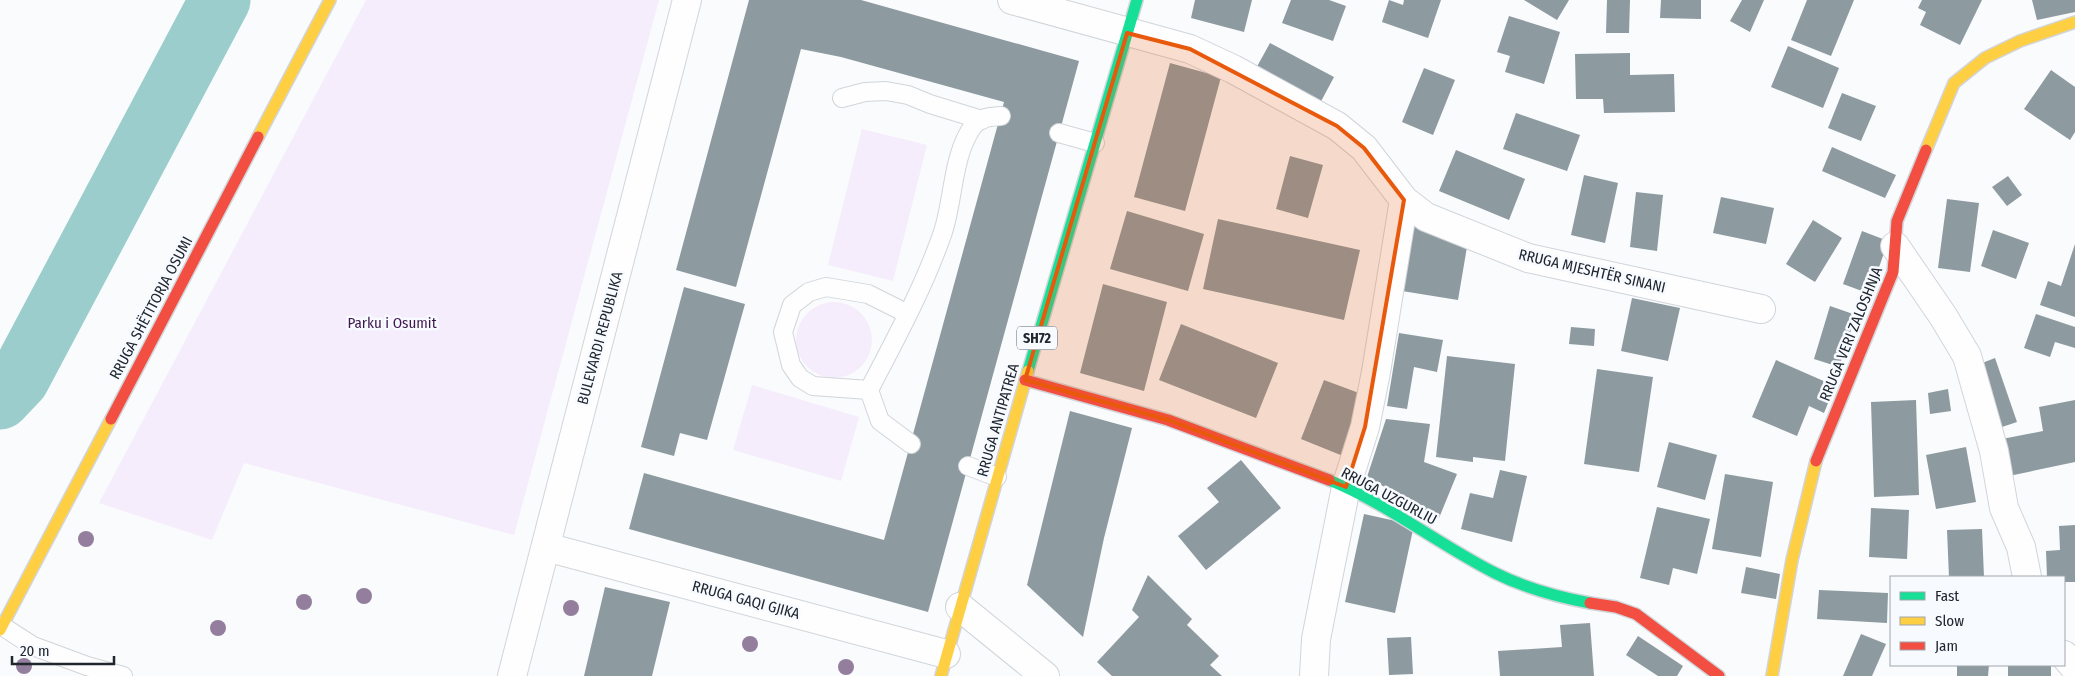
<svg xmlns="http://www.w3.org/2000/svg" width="2075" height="676" viewBox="0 0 2075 676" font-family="'Fira Sans Condensed',sans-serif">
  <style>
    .green { fill: #f6edfc }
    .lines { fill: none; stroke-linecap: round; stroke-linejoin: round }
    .river { stroke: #9acdcb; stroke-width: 61 }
    .building { fill: #8d9aa0 }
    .lane-casing { stroke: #d1d5da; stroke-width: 20 }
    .street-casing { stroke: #d1d5da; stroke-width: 30 }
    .fast-casing { stroke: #d1d5da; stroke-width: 14 }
    .slow-casing { stroke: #d1d5da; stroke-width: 14 }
    .jam-casing { stroke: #d1d5da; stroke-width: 14 }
    .lane { stroke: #fefeff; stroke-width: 18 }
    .street { stroke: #fefeff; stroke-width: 28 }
    .fast { stroke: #16e098; stroke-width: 11 }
    .slow { stroke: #ffcf43; stroke-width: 11 }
    .jam { stroke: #f24e42; stroke-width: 11 }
    .tree { fill: #937e9d }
    .marked { fill: #e8590c; fill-opacity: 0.2; stroke: #e8590c; stroke-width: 4; stroke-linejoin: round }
    .labels { text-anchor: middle; stroke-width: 5; stroke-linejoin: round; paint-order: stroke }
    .shield { fill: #f7faff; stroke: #60666d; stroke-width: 1 }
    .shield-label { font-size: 14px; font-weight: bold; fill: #20262e }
    .street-label { font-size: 15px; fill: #20262e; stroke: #f7faff }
    .park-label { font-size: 15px; fill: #40184f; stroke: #f7faff }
  </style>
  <rect width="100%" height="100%" fill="#f9fbfd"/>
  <!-- green -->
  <path class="green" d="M366,0H659L514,535L244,463L212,540L99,503Z
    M862,129L927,145L893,281L828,265Z
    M796 340a38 38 0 1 1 76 0a38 38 0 1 1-76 0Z
    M752,385L859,417L841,481L733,450Z"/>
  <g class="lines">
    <!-- river -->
    <path class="river" d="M0,399L19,379L220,0"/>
  </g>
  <!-- building -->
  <path class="building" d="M749,0H861L1079,61L928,612L629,529L644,473L884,540L1004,102L841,57L801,49L736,287L676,270Z
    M1195,0H1252L1244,32L1191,18Z
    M1291,0H1329L1346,6L1333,41L1282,23Z
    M1389,0L1403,5L1404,0H1441L1428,38L1382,22Z
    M1524,0H1569L1557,20Z
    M1607,0H1630L1629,33H1606Z
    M1661,0H1701V19L1660,18Z
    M1742,0H1764L1750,32L1730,21Z
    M1807,0H1854L1831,56L1791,40Z
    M1922,0H1982L1960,45L1920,25L1926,12L1918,8Z
    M2032,0H2075V12L2037,20Z
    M1509,16L1560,32L1544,84L1505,72L1510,56L1497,52Z
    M1270,43L1334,77L1318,107L1254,72Z
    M1788,46L1839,68L1823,108L1771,87Z
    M1630,53V75L1674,74L1675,112L1604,113L1603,99H1576L1575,54Z
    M1170,63L1221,77L1185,211L1134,197Z
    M1424,68L1455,80L1433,135L1402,122Z
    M2051,70L2075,87V132L2070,140L2024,109Z
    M1842,93L1876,106L1861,141L1828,128Z
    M1516,113L1580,135L1567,171L1503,149Z
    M1832,147L1896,175L1885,198L1822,171Z
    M1456,150L1525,179L1509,220L1439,191Z
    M1290,156L1323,165L1308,218L1276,209Z
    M1584,175L1618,183L1605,243L1571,235Z
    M2008,176L2022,195L2007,206L1992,187Z
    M1636,192L1663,195L1657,251L1630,247Z
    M1721,197L1774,208L1766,244L1713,233Z
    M1947,199L1979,203L1970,272L1938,268Z
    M1127,211L1204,234L1188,291L1110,269Z
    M1218,219L1360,250L1344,320L1203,289Z
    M1813,220L1842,238L1815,282L1786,264Z
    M1413,226L1469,235L1458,300L1402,291Z
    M1993,230L2029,243L2016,279L1981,266Z
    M1862,231L1888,241L1870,294L1843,284Z
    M2075,244V317L2040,305L2048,281L2061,286Z
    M1103,284L1167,302L1144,391L1080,373Z
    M684,287L745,304L707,440L680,433L674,456L641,447Z
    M1632,298L1680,308L1668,361L1621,351Z
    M1830,306L1856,315L1839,367L1814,359Z
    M2036,314L2075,327V348L2055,342L2050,357L2024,348Z
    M1181,324L1278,363L1256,418L1159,380Z
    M1571,327L1595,329L1594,346L1569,344Z
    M1399,333L1443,340L1437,372L1414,367L1407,409L1387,406Z
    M1447,356L1515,364L1505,461L1473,457V462L1436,457Z
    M1995,358L2017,422L1999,428L1977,365Z
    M1776,360L1835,386L1824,413L1809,406L1797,436L1752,417Z
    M1597,369L1653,377L1639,472L1584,464Z
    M1324,380L1367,396L1343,456L1301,439Z
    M1948,389L1951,411L1930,414L1928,393Z
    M1916,400L1919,495L1874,497L1871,402Z
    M2075,400V462L2009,476L2002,439L2043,431L2039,407Z
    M1070,411L1132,428L1104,538L1083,637L1027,585Z
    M1386,419L1430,424L1424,462L1457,474L1439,518L1367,477Z
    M1669,442L1717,455L1705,500L1657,487Z
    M1966,447L1976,502L1936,509L1926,455Z
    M1241,460L1281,508L1206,570L1178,536L1219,502L1207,488Z
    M1500,470L1527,476L1512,542L1461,529L1470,493L1493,498Z
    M1725,474L1773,482L1761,557L1712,549Z
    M1657,507L1710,519L1697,574L1673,568L1669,585L1640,578Z
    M1871,508L1909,510L1907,559L1869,557Z
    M1364,514L1414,525L1395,613L1345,602Z
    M2075,525V582H2064V577H2047L2046,551L2060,550L2059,526Z
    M1982,529L1984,577H1949L1947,530Z
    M1746,567L1780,574L1776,599L1741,593Z
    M1148,575L1192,619L1187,625L1219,656L1210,665L1222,676H1112L1097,662L1139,617L1132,610Z
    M605,587L670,602L652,676H584Z
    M1819,590L1888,593L1887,623L1817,619Z
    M1590,623L1594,676H1500L1498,651L1562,647L1560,625Z
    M1861,634L1886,644L1872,676H1843Z
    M1638,636L1683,666L1677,676H1658L1626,655Z
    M1411,637L1413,674L1389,675L1387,638Z
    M1957,665H1989L1988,676H1957Z
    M2008,665H2051V676H2008Z"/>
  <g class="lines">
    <!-- lane casing -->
    <g class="lane-casing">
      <path id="lane" d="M842,98L865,92L886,91L908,95L930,104L982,120
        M1059,133L1095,143
        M869,390L813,386L800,378L791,365L783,332L792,305L809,292L826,287L868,294L908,314
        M911,444L880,421L869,390C896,338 924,287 943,232C954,198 952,156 973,126C980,117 990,117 1001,116
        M968,466L997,477
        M2,626L33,646L87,666L123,676"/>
    </g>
    <!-- street casing -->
    <g class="street-casing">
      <path id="street" d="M1012,0L1190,49L1233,69L1337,126L1364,148L1404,200L1426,217L1528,258L1761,309
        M1895,246L1943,316L1967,356L1994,451L2004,508L2021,547L2027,577
        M546,547L946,654
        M960,607L1045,676
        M2064,655L2075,668
        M512,676L687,0
        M1314,676L1316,639L1346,487L1365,427L1376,372L1404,200"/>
    </g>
    <!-- fast casing -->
    <g class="fast-casing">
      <path id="fast" d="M1028,371L1137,0
        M1329,480C1388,504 1438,544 1495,573C1525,588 1557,597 1590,603"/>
    </g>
    <!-- slow casing -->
    <g class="slow-casing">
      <path id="slow" d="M258,137L330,0
        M1926,150L1954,83L1985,58L2020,41L2075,22
        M0,630L111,419
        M941,676L1028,371
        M1772,676L1792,560L1816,461"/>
    </g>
    <!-- jam casing -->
    <g class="jam-casing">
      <path id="jam" d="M1025,380L1168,420L1329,480
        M111,419L258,137
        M1816,461L1893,272L1897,221L1926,150
        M1590,603L1616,607L1636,614L1719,676"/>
    </g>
    <!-- lane -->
    <use href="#lane" class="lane"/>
    <!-- street -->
    <use href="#street" class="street"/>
    <!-- fast -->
    <use href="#fast" class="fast"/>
    <!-- slow -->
    <use href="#slow" class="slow"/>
    <!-- jam -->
    <use href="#jam" class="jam"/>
  </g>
  <!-- trees -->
  <g class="tree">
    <circle cx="86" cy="539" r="8"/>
    <circle cx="364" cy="596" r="8"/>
    <circle cx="304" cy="602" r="8"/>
    <circle cx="571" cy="608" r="8"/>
    <circle cx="218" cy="628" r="8"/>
    <circle cx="750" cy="644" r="8"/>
    <circle cx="24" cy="666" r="8"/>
    <circle cx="846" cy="667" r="8"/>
  </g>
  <!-- marked area -->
  <path class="marked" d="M1127,33L1190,49L1337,126L1364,148L1404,200L1365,427L1346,487L1168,420L1025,380Z"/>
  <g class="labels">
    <!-- shield labels -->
    <rect class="shield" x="1017" y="326.5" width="40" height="23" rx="4"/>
    <g class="shield-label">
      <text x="1037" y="343">SH72</text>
    </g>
    <!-- street labels -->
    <g class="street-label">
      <text transform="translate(1592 271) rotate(13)" y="5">RRUGA MJESHTËR SINANI</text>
      <text transform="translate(151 308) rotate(-62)" y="5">RRUGA SHËTITORJA OSUMI</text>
      <text transform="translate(1851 334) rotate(-68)" y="5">RRUGA VERI ZALOSHNJA</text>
      <text transform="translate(600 338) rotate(-75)" y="5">BULEVARDI REPUBLIKA</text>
      <text transform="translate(998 420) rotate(-74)" y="5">RRUGA ANTIPATREA</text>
      <text transform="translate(1389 496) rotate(28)" y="5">RRUGA UZGURLIU</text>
      <text transform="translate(746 600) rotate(15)" y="5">RRUGA GAQI GJIKA</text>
    </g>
    <!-- park labels -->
    <g class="park-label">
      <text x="392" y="328">Parku i Osumit</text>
    </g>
  </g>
  <!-- legend -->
  <rect x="1890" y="576" width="175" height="90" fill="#f7faff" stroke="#a1a5ab"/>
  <rect x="1900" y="592" width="25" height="8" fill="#16e098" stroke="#a1a5ab"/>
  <text x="1935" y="601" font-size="15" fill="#20262e">Fast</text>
  <rect x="1900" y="617" width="25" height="8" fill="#ffcf43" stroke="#a1a5ab"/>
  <text x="1935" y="626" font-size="15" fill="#20262e">Slow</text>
  <rect x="1900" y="642" width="25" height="8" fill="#f24e42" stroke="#a1a5ab"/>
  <text x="1935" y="651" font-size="15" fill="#20262e">Jam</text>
  <!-- scale -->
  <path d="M12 656v8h102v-8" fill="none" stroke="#20262e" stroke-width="2.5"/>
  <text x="20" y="656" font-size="15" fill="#20262e" stroke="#f7faff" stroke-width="4" paint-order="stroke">20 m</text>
</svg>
